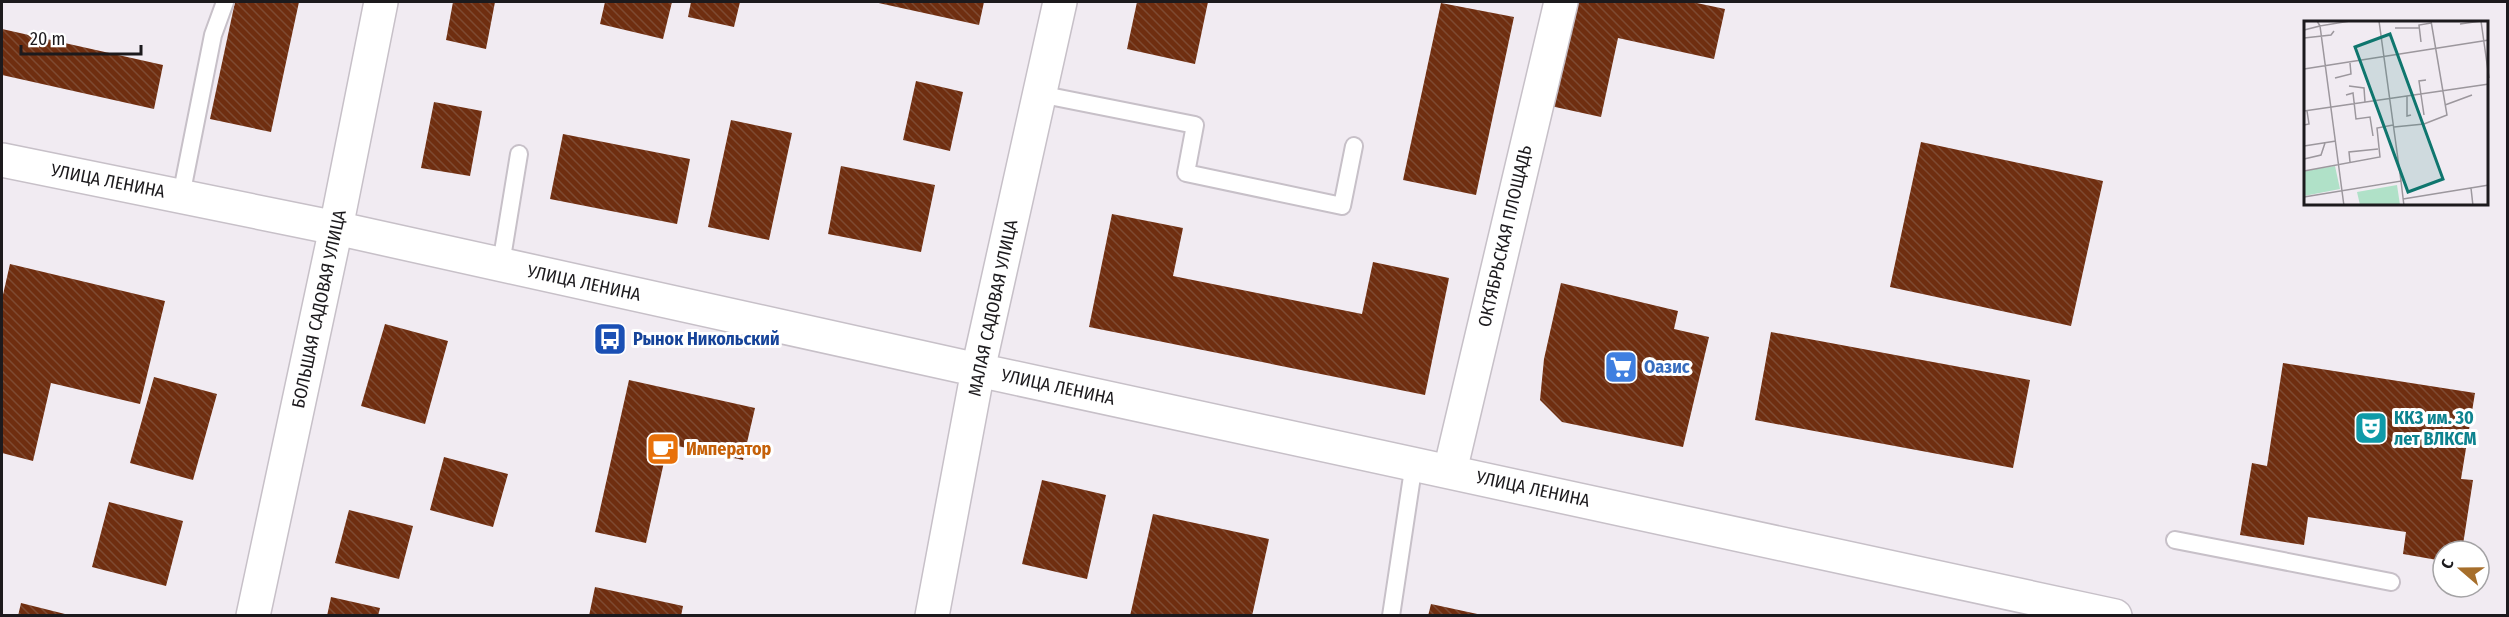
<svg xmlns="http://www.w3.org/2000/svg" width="2509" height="617" viewBox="0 0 2509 617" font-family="'Fira Sans Condensed',sans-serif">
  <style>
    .building { fill: url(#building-back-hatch) }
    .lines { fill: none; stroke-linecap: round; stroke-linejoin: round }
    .lane-casing { stroke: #c7c0c8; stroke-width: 20 }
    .street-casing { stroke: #c7c0c8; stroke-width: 36 }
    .secondary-casing { stroke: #c7c0c8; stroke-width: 36 }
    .lane { stroke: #fff; stroke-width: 16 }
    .street { stroke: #fff; stroke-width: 33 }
    .secondary { stroke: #fff; stroke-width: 33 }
    .labels { text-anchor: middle; stroke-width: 6; stroke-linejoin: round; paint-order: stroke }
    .street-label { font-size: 18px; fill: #1c1a1d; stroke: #fff }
    .transit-label { font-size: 18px; font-weight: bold; fill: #164399; stroke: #fff; text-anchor: start }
    .shop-label { font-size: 18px; font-weight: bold; fill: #366cbe; stroke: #fff; text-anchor: start }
    .culture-label { font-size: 18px; font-weight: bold; fill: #0d838f; stroke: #fff; text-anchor: start }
    .food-label { font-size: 18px; font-weight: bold; fill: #c56008; stroke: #fff; text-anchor: start }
    .inset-road { fill: none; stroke: #9c979d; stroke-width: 1.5 }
    .view { fill: #0f766e; fill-opacity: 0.15; stroke: #0f766e; stroke-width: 3 }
    .inset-edge { fill: none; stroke: #1c1a1d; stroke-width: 3 }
  </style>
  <defs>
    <pattern id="building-back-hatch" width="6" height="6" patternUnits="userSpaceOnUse" patternTransform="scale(1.5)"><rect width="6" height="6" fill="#6f2e10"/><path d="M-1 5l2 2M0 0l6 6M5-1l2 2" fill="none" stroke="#7e4a32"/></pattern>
  </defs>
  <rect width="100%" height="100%" fill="#f1ebf2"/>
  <!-- building -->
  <path class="building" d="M235,2H299L271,132L210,119Z
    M453,2H495L486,49L446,40Z
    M605,2H672L663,39L600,24Z
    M691,2H740L734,27L688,17Z
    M874,2H984L979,25Z
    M1137,2H1208L1195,64L1127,49Z
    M1569,2H1692L1725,9L1714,59L1618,38L1601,117L1546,105Z
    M1441,3L1514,17L1476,195L1403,180Z
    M2,29L163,65L154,109L2,75Z
    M916,81L963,92L950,151L903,140Z
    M434,102L482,111L470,176L421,168Z
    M731,120L792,133L769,240L708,227Z
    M563,134L690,159L677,224L550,199Z
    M1921,142L2103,181L2071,326L1890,287Z
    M841,166L935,185L921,252L828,234Z
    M1112,214L1183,228L1173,276L1362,314L1373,262L1449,278L1425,395L1089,327Z
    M10,264L165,301L140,404L51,383L33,461L2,453V299Z
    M1561,283L1678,311L1674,329L1709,337L1683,447L1562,422L1540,400L1544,359Z
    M385,324L448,341L425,424L361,406Z
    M1771,332L2030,380L2013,468L1755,420Z
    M2283,363L2475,393L2461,479L2473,480L2462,551H2443V561L2403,554L2406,532L2308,517L2304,545L2240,535L2252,463L2267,466Z
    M154,377L217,394L193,480L130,463Z
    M629,380L755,408L743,460L668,444L646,543L595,532Z
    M444,457L508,474L493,527L430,510Z
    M1042,480L1106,495L1087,579L1022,564Z
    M109,502L183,521L166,586L92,567Z
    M349,510L413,526L399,579L335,563Z
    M1153,514L1269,539L1252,616H1130Z
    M595,587L683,606L681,616H589Z
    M331,597L380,608L378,616H327Z
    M21,603L69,615V616H18Z
    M1431,604L1482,615L1481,616H1428Z"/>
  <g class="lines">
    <!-- lane casing -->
    <g class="lane-casing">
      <path id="lane" d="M1039,94L1195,125L1186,173L1342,206L1354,146
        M181,196L213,35L225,2
        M501,264L519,154
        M2175,540L2391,582
        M1391,616L1414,463"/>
    </g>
    <!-- street casing -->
    <g class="street-casing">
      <path id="street" d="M2,160L336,228
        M1450,471L1561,2"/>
    </g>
    <!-- secondary casing -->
    <g class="secondary-casing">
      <path id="secondary" d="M336,228L978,370L2115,616
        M253,616L336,228L381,2
        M932,616L978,370L1060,2"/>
    </g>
    <!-- lane -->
    <use href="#lane" class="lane"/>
    <!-- street -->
    <use href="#street" class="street"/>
    <!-- secondary -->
    <use href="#secondary" class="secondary"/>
  </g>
  <!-- icons -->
  <defs>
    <g id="bus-square" transform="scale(1.725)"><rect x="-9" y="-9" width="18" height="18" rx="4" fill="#1a4fb4" stroke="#fff"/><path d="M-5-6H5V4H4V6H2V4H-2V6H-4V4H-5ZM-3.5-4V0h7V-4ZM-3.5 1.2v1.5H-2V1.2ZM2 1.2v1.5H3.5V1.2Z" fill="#fff"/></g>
    <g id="supermarket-square" transform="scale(1.725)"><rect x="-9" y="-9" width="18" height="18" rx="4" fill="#3f7fe0" stroke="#fff"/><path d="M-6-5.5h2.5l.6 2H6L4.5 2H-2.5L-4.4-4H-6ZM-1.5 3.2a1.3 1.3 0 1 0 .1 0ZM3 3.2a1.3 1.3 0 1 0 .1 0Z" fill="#fff"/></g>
    <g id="theatre-square" transform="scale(1.725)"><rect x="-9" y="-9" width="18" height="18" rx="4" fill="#0f9aa8" stroke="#fff"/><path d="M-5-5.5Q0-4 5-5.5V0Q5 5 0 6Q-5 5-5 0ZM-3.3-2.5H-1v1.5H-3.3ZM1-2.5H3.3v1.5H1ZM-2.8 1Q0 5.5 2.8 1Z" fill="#fff"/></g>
    <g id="cafe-square" transform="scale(1.725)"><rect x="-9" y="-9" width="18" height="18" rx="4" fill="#e8710a" stroke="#fff"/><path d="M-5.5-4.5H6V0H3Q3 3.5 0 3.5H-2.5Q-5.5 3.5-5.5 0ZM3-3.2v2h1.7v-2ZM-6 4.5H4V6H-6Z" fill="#fff"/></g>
  </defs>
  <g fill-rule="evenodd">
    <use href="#bus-square" x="610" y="339"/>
    <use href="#supermarket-square" x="1621" y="367"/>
    <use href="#theatre-square" x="2371" y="428"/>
    <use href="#cafe-square" x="663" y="449"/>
  </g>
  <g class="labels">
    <!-- street labels -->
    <g class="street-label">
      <text transform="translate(108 181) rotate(11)" y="6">УЛИЦА ЛЕНИНА</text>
      <text transform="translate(1505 236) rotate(-77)" y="6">ОКТЯБРЬСКАЯ ПЛОЩАДЬ</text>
      <text transform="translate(584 283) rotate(12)" y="6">УЛИЦА ЛЕНИНА</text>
      <text transform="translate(993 308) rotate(-78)" y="6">МАЛАЯ САДОВАЯ УЛИЦА</text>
      <text transform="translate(319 309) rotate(-78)" y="6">БОЛЬШАЯ САДОВАЯ УЛИЦА</text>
      <text transform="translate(1058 387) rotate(12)" y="6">УЛИЦА ЛЕНИНА</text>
      <text transform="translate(1533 489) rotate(12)" y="6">УЛИЦА ЛЕНИНА</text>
    </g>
    <!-- transit labels -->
    <g class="transit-label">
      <text x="633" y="345">Рынок Никольский</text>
    </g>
    <!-- shop labels -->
    <g class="shop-label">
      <text x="1644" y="373">Оазис</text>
    </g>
    <!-- culture labels -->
    <g class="culture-label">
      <text x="2394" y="424">ККЗ им. 30<tspan x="2394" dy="21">лет ВЛКСМ</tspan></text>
    </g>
    <!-- food labels -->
    <g class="food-label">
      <text x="686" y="455">Император</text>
    </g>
  </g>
  <!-- overview -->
  <g transform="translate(2304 21)">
    <rect width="184" height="184" fill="#f1ebf2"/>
    <path d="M31,145L36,168L0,175V150ZM93,164L96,184H56L53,171Z" fill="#b0e1c8"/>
    <path class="inset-road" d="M13,0L16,5L46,0M75,0L97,160M177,0L185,57M156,3L177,0M91,7H116M0,9L16,5L40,185M0,17L27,14L30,10M117,21L115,4L127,2M0,48L185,19M31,57L47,53L46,42M45,65L60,67L61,81M42,74L49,72L52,98L66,96L69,115M103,75V95L107,94M141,84L168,74M0,90L185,63M120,94L115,60L122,59M0,104L5,103L3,90M90,106L120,103L143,94L127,0M0,125L32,120M0,138L17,134L21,122M46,141L45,131L74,128M0,150L76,136L73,107L89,104M167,167L169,185M0,176L97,160L100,185M99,178L185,164"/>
    <path class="view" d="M86,13L139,158L104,171L51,26Z"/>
    <rect width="184" height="184" class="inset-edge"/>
  </g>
  <!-- border -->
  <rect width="2509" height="617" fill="none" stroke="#1c1a1d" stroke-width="6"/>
  <!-- north arrow -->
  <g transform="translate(2461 569) rotate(290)"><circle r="28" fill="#ffffff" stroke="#a4a3a5" stroke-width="1.5"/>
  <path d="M0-4.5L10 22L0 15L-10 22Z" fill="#a66e2b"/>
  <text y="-9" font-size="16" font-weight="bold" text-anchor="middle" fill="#1c1a1d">С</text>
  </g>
  <!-- scale -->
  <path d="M21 45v9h120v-9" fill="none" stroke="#1c1a1d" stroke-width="3"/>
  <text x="30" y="45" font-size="18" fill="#1c1a1d" stroke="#ffffff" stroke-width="4.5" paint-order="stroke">20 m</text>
</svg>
